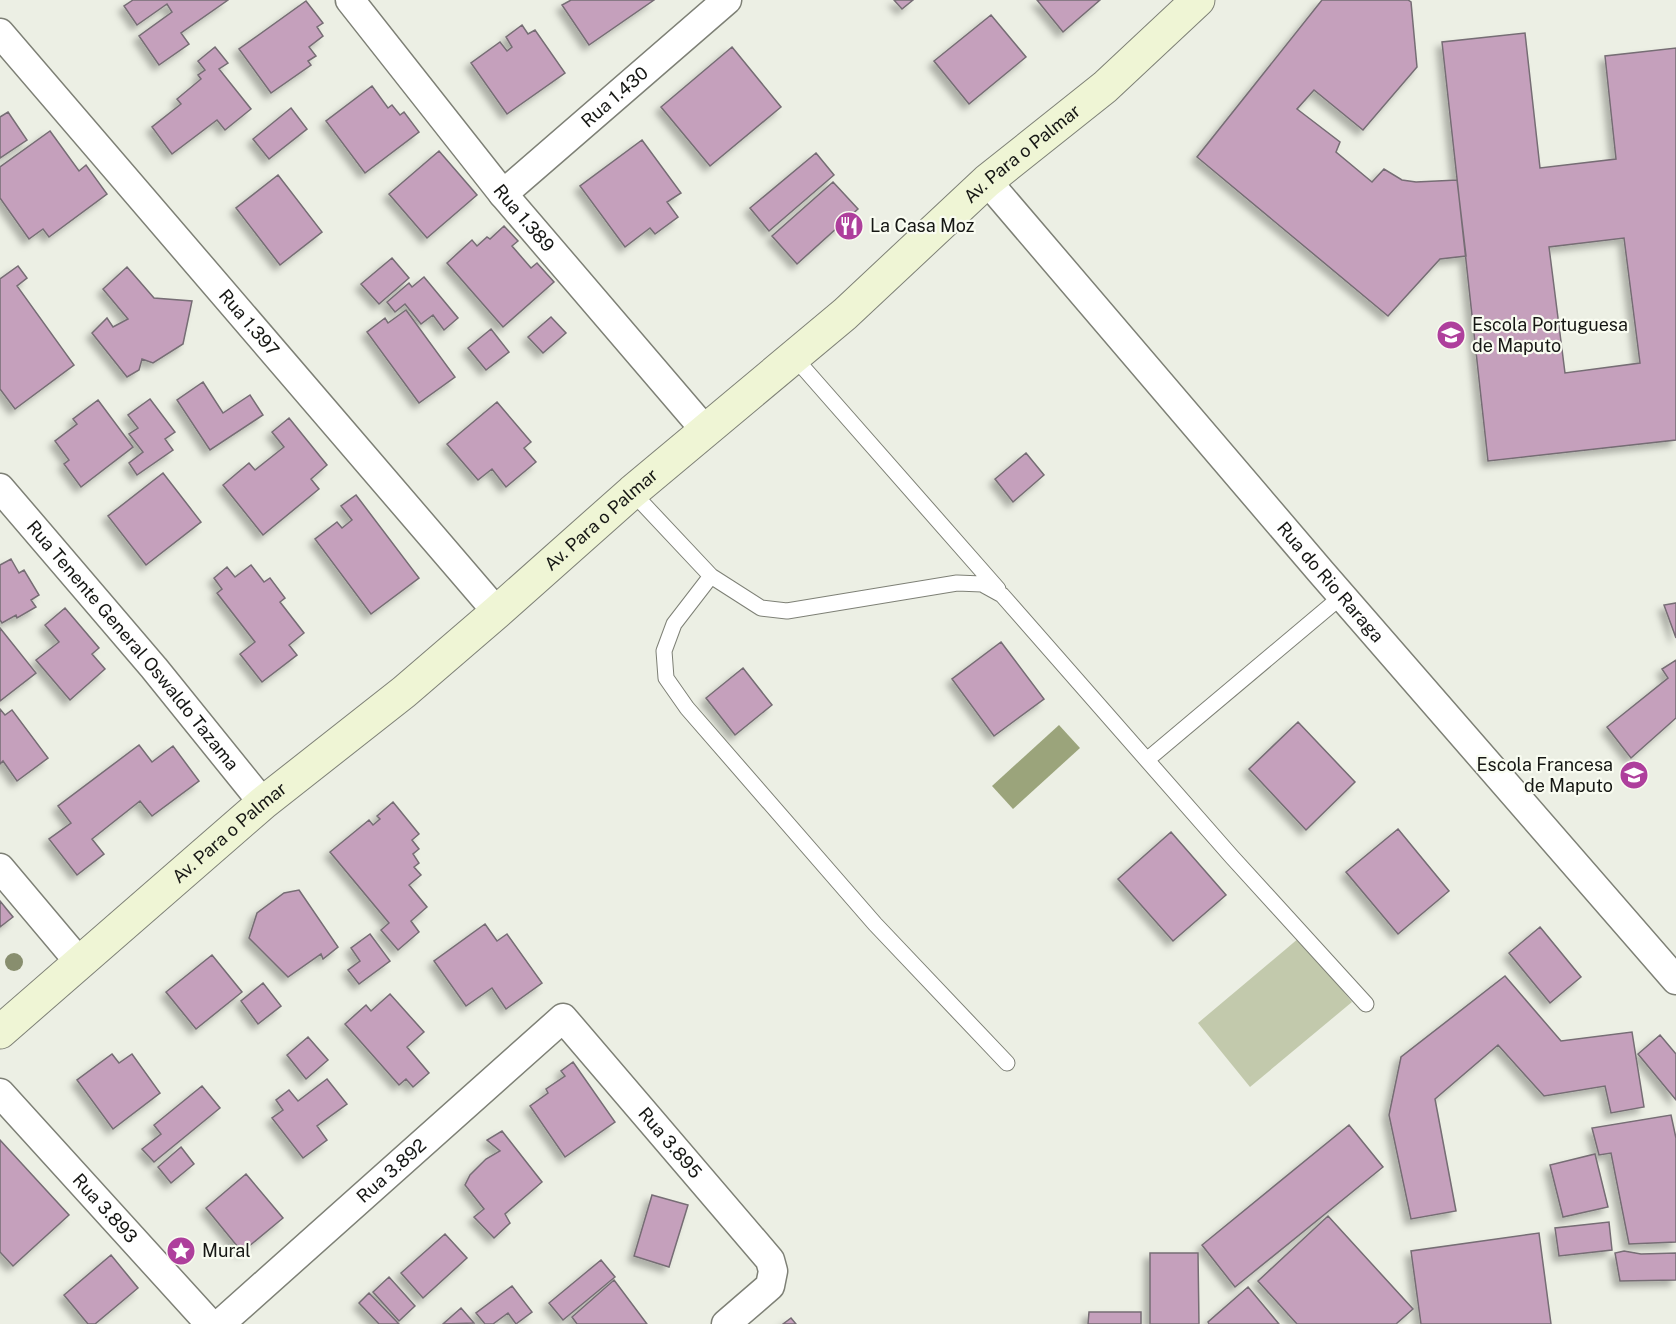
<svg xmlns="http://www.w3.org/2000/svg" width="1676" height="1324" viewBox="0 0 1676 1324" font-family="'Public Sans',sans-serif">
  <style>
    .green { fill: #c2c9ac }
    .water { fill: #9ba47b }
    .building { fill: #c5a0bc; stroke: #766d74; stroke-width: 1.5; fill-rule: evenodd; filter: url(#shadow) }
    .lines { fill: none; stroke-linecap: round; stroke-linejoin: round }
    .lane-casing { stroke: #7e8076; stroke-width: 17 }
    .street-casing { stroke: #7e8076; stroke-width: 31 }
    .secondary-casing { stroke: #7e8076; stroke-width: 35 }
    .lane { stroke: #fff; stroke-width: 15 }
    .street { stroke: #fff; stroke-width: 28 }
    .secondary { stroke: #eff5d5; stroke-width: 33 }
    .tree { fill: #888e6e }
    .labels { text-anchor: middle; stroke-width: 4.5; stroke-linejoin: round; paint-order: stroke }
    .street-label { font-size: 18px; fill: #161714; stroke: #f9fcf1 }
    .poi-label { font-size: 18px; fill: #161714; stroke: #f9fcf1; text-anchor: start }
  </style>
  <defs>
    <filter id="shadow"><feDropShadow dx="-5.5" dy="5.5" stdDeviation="3" flood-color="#0004"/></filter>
  </defs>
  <rect width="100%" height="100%" fill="#ecefe4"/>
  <!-- green -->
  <path class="green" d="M1299,938L1352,1002L1250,1087L1198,1023Z"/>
  <!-- water -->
  <path class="water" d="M1059,725L1080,748L1013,809L992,786Z"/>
  <!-- building -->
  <path class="building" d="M133,0H228L181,33L189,44L159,65L139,36L172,12L167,4L137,25L124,6Z
    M571,0H654L589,45L562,5Z
    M894,0H913L902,9Z
    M1037,0H1100L1063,32Z
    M1322,0H1408L1411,2L1417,67L1363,130L1314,90L1297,109L1340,142L1336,152L1372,182L1384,169L1402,180L1416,182L1457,180L1466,256L1440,259L1388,316L1197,157Z
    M306,1L323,23L317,27L323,36L309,47L316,56L308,61L311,65L271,93L239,49Z
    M991,15L1026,57L969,104L934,61Z
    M522,25L528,34L535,30L565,73L507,114L471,63L500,42L507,51L512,47L506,37Z
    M1525,33L1540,168L1616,159L1605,56L1676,48V440L1488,461L1442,42ZM1624,238L1640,363L1565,373L1549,247Z
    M215,47L228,63L219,69L251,109L225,130L217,120L172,154L152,127L181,104L177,99L201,79L198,75L205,70L198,61Z
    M732,47L781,107L710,166L661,107Z
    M372,86L388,108L392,105L400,115L404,112L419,132L365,173L326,121Z
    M291,108L307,129L269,159L253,139Z
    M8,112L27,140L0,158V117Z
    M50,131L79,171L86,165L107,194L49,237L43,229L29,239L0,198V167Z
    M642,140L681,193L667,202L678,217L655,234L650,228L625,247L580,186Z
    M439,151L477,195L427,238L389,194Z
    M816,153L834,175L769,231L750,208Z
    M278,175L322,232L280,265L236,208Z
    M833,182L858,209L797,264L772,236Z
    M504,226L518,241L512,246L531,268L537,263L554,282L503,327L447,263L472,240L477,246L487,237L490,239Z
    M392,258L409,278L379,304L361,284Z
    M18,266L27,278L17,286L74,365L15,409L0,389V279Z
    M127,267L154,298L192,301L183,344L153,363L142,359L139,370L127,377L92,333L107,318L113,327L128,319L103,289Z
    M424,277L458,318L444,330L433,315L421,324L405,304L395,312L387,302L409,283L412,287Z
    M406,310L455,377L419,403L367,332L385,318L388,323Z
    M551,317L566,333L543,353L528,337Z
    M491,329L509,352L486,370L468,348Z
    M203,382L223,413L250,395L263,415L210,450L177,400Z
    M150,399L175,432L165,439L173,450L137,475L129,463L143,452L129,434L138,428L128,415Z
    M98,400L133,447L81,487L64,464L69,460L55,441L77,424L73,419Z
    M497,402L531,442L524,448L536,462L506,487L492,469L478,480L447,444Z
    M289,418L327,465L311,479L319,489L263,535L223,485L249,463L255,470L284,447L272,432Z
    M1026,453L1044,475L1013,502L995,479Z
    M163,473L201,522L146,565L108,516Z
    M356,495L419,578L371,614L315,539L337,522L342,528L352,520L341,506Z
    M11,559L19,573L24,570L39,595L31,600L36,607L17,618L16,615L2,623L0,620V565Z
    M251,565L264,582L270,578L285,598L280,602L304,633L289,645L297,655L262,682L240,654L255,642L217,593L222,589L214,578L227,567L235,577Z
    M1676,603V638L1664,605Z
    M65,608L99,648L92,654L105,669L70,700L36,660L59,642L45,625Z
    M0,628L36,673L0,701Z
    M1001,642L1044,699L994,736L952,679Z
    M1676,660V718L1631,758L1607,727L1668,678L1662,669Z
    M743,668L772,705L735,735L706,698Z
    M0,709L5,715L12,710L48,758L17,781L3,761L0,764Z
    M1298,722L1355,782L1306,830L1249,769Z
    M139,745L152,762L173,746L199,781L152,816L140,801L92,839L104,854L77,875L49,839L71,823L58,806Z
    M393,802L419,834L412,840L419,849L413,854L419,863L414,867L421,875L409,885L427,907L411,921L419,932L398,950L381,930L389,923L330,852L369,820L373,825L380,819L377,816Z
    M1398,829L1449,891L1398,934L1346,872Z
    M1171,832L1226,895L1173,941L1118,879Z
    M299,890L338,947L323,959L321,954L288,977L249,938L257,913L284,893Z
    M0,901L13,917L0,927Z
    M485,924L497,941L507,934L542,983L506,1009L492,988L466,1006L434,961Z
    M1540,927L1581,977L1550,1003L1509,953Z
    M370,934L390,961L359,984L348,970L360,961L351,948Z
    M212,955L242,992L196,1029L166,992Z
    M1505,976L1561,1041L1632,1032L1644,1107L1611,1113L1605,1086L1544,1096L1498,1045L1435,1099L1456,1211L1411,1219L1389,1115L1401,1057Z
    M263,983L281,1006L258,1024L241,1001Z
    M390,994L424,1032L407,1047L429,1073L413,1087L406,1079L399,1085L345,1024L366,1005L371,1011Z
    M1660,1035L1676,1054V1100L1638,1054Z
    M308,1037L328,1060L306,1079L287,1055Z
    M112,1054L119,1063L132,1054L160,1093L113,1129L77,1080Z
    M573,1062L615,1122L565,1157L530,1106L548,1093L546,1089L565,1076L561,1071Z
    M327,1079L347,1104L317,1126L327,1140L303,1158L272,1118L283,1110L276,1100L289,1090L298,1101Z
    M202,1086L220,1108L154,1162L142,1149L161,1134L154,1125Z
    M1671,1115L1676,1138V1242L1629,1244L1611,1153L1599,1155L1592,1128Z
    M1349,1125L1383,1167L1235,1287L1202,1245Z
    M502,1131L542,1182L505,1214L510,1223L494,1238L474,1217L484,1209L465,1185L470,1175L486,1159L500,1151L487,1140Z
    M0,1140L69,1215L13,1266L0,1252Z
    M181,1147L194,1164L171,1183L158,1167Z
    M1595,1154L1608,1207L1563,1217L1550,1165Z
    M246,1174L283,1218L242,1252L206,1208Z
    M652,1195L688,1205L669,1267L634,1256Z
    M1328,1216L1413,1309L1396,1324H1297L1258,1281Z
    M1609,1222L1612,1250L1559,1256L1555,1228Z
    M1539,1233L1551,1324H1421L1411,1251Z
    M445,1234L467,1258L423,1298L401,1273Z
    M1624,1251L1641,1254L1676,1253V1280L1620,1281L1615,1253Z
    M1150,1253H1198L1199,1324H1150Z
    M111,1255L138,1288L95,1324H88L64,1295Z
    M601,1260L615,1277L563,1320L549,1303Z
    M389,1277L415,1306L399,1321L373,1292Z
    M614,1280L647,1324H577L572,1317Z
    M512,1286L532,1312L516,1324L508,1313L493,1324H485L476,1313Z
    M1248,1287L1279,1324H1209L1208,1322Z
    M369,1293L399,1324H379L359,1303Z
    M461,1308L474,1323L443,1324Z
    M1089,1312H1141V1324H1088Z
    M791,1318L796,1324H783Z"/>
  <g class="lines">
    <!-- lane casing -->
    <g class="lane-casing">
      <path id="lane" d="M794,357L998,589
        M632,492L711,576L761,608L787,611L957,583L982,584L1002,595L1232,857L1366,1004
        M711,576L674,624L664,651L666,678L687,708L875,924L1007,1063
        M1148,759L1342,596"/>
    </g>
    <!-- street casing -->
    <g class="street-casing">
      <g id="street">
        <path id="s1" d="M350,0L503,194L705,430"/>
        <path id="s2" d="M0,33L497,612"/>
        <path id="s3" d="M987,181L1321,572L1676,980"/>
        <path id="s4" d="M503,194L727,0"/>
        <path id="s5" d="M0,488L154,668L263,803"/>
        <path d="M0,868L80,963"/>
        <path id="s6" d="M0,1093L210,1324"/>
        <path id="s7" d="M220,1324L563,1018L770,1260L773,1271L770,1286L726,1324"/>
      </g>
    </g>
    <!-- secondary casing -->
    <g class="secondary-casing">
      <g id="secondary">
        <path id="s8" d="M0,1032L263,803L404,692L497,612L632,492L845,314L987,181L1105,87L1198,0"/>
      </g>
    </g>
    <!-- lane -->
    <use href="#lane" class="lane"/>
    <!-- street -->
    <use href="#street" class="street"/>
    <!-- secondary -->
    <use href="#secondary" class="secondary"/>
  </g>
  <!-- trees -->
  <circle class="tree" cx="14" cy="962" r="9"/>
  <!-- icons -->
  <defs>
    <g id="restaurant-disc" transform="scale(1.5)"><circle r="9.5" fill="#ae3f9c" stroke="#f9fcf1"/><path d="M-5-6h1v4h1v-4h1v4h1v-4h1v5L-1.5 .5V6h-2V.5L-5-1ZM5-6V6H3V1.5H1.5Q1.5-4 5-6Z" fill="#fff"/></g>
    <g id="school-disc" transform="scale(1.5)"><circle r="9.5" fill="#ae3f9c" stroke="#f9fcf1"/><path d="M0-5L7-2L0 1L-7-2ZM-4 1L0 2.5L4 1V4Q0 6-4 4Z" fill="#fff"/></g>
    <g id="sight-disc" transform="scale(1.5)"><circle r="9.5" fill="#ae3f9c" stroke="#f9fcf1"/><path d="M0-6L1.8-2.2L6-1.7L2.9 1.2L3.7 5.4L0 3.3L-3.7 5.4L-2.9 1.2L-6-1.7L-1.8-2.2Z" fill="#fff"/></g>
  </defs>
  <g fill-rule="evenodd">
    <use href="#restaurant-disc" x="849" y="226"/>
    <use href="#school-disc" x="1451" y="335"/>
    <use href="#school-disc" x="1634" y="775"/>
    <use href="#sight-disc" x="181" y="1251"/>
  </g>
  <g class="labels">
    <!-- street labels -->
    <g class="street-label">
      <text dy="6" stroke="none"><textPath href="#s4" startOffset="148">Rua 1.430</textPath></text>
      <text dy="6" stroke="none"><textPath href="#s8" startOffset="1348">Av. Para o Palmar</textPath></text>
      <text dy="6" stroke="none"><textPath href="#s1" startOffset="279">Rua 1.389</textPath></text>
      <text dy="6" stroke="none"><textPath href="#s2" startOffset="382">Rua 1.397</textPath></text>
      <text dy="6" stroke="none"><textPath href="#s8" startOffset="790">Av. Para o Palmar</textPath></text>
      <text dy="6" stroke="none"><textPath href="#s3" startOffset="528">Rua do Rio Raraga</textPath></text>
      <text dy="6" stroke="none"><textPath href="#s5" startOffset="206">Rua Tenente General Oswaldo Tazama</textPath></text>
      <text dy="6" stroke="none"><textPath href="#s8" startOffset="304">Av. Para o Palmar</textPath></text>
      <text dy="6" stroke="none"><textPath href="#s7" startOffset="624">Rua 3.895</textPath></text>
      <text dy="6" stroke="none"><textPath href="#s7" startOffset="230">Rua 3.892</textPath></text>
      <text dy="6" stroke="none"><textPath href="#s6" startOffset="156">Rua 3.893</textPath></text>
    </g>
    <!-- poi labels -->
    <g class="poi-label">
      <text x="870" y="232">La Casa Moz</text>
      <text x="1472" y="331">Escola Portuguesa<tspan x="1472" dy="21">de Maputo</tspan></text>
      <text x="1613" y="771" text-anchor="end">Escola Francesa<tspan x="1613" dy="21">de Maputo</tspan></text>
      <text x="202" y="1257">Mural</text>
    </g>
  </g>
</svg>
